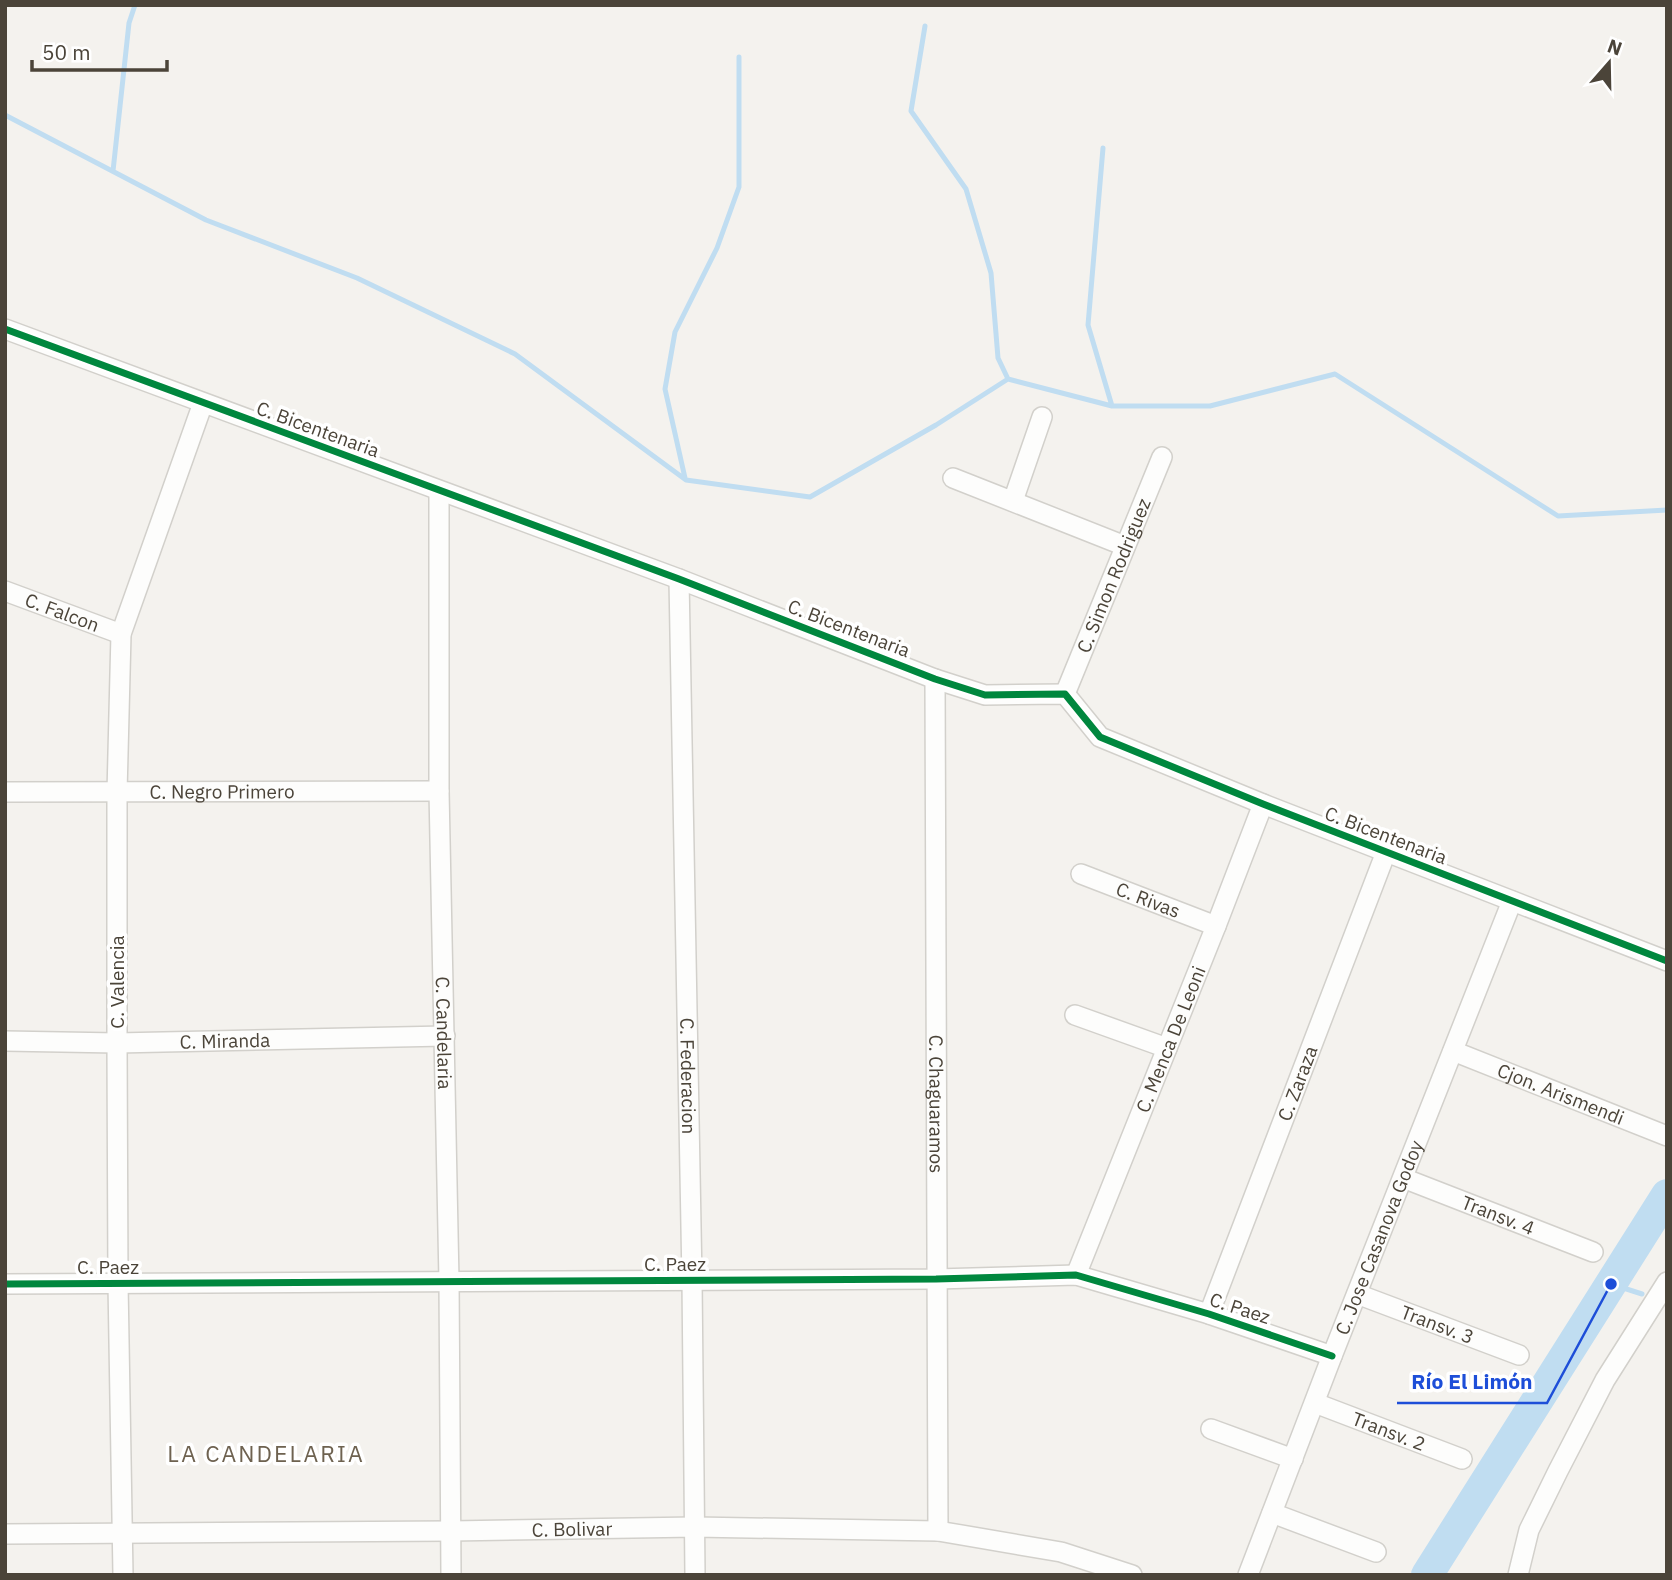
<svg xmlns="http://www.w3.org/2000/svg" width="1672" height="1580" viewBox="0 0 1672 1580" font-family="'IBM Plex Sans',sans-serif">
  <style>
    .lines { fill: none; stroke-linecap: round; stroke-linejoin: round }
    .stream { stroke: #c0ddf1; stroke-width: 5 }
    .river { stroke: #c0ddf1; stroke-width: 32 }
    .minor-casing { stroke: #d2d0cb; stroke-width: 22 }
    .minor { stroke: #fdfdfc; stroke-width: 19 }
    .cycleway-casing { stroke: #fff; stroke-width: 11 }
    .cycleway { stroke: #00873e; stroke-width: 7 }
    .labels { text-anchor: middle; stroke-width: 7; stroke-linejoin: round; paint-order: stroke }
    .street-label { font-size: 19px; fill: #4b4439; stroke: #fff }
    .quarter-label { font-size: 23px; letter-spacing: 2px; fill: #6e6250; stroke: #fff }
    .leader { fill: none; stroke: #1d4ed8; stroke-width: 2.5 }
    .callout-dot { fill: #1d4ed8; stroke: #fff; stroke-width: 2.5 }
    .callout-label { font-size: 21px; text-anchor: middle; font-weight: bold; fill: #1d4ed8; stroke: #fff; stroke-width: 7; stroke-linejoin: round; paint-order: stroke }
  </style>
  <rect width="100%" height="100%" fill="#f4f2ee"/>
  <g class="lines">
    <!-- stream -->
    <path class="stream" d="M925,26L911,111L966,189L991,273L998,358L1008,379
      M5,115L206,220L357,278L515,354L686,480L810,497L936,425L1008,379L1112,406H1210L1335,374L1558,516L1667,510
      M1103,148L1088,325L1112,406
      M113,171L129,23L135,5
      M685,478L665,389L675,332L717,248L739,187V57
      M1611,1284L1642,1294"/>
    <!-- river -->
    <path class="river" d="M1427,1575L1667,1195"/>
    <!-- minor casing -->
    <g class="minor-casing">
      <g id="minor">
        <path d="M5,329L679,579L935,679L985,695L1065,694L1100,737L1263,804L1667,961"/>
        <path d="M953,478L1125,546"/>
        <path id="s1" d="M439,491V791L449,1281L451,1575"/>
        <path d="M1013,501L1042,417"/>
        <path id="s2" d="M679,579L692,1280L695,1575"/>
        <path id="s3" d="M5,591L121,634"/>
        <path id="s4" d="M935,679L938,1531"/>
        <path id="s5" d="M1065,694L1162,457"/>
        <path id="s6" d="M5,792L439,791"/>
        <path id="s7" d="M1081,874L1216,926"/>
        <path d="M1075,1015L1167,1048"/>
        <path id="s8" d="M5,1041L117,1043L445,1036"/>
        <path id="s9" d="M1453,1051L1667,1136"/>
        <path id="s10" d="M1403,1178L1593,1252"/>
        <path id="s11" d="M1076,1275L1216,926L1263,804"/>
        <path d="M5,1284L936,1279L1076,1275L1209,1314L1332,1356"/>
        <path id="s12" d="M1357,1294L1519,1355"/>
        <path id="s13" d="M1209,1314L1386,852"/>
        <path id="s14" d="M1315,1403L1462,1459"/>
        <path d="M1211,1429L1293,1459"/>
        <path d="M1272,1513L1376,1552"/>
        <path id="s15" d="M5,1534L451,1531L695,1527L938,1531L1061,1552L1132,1575"/>
        <path d="M123,1575L118,1283L117,1043V793L121,634L203,403"/>
        <path id="s16" d="M1248,1575L1332,1356L1512,901"/>
        <path d="M1518,1575L1529,1530L1558,1471L1605,1380L1667,1282"/>
      </g>
    </g>
    <!-- minor -->
    <use href="#minor" class="minor"/>
    <!-- cycleway casing -->
    <g class="cycleway-casing">
      <path id="cycleway" d="M5,329L679,579L935,679L985,695L1065,694L1100,737L1263,804L1667,961
        M5,1284L936,1279L1076,1275L1209,1314L1332,1356"/>
    </g>
    <!-- cycleway -->
    <use href="#cycleway" class="cycleway"/>
  </g>
  <g class="labels">
    <!-- street labels -->
    <g class="street-label">
      <text transform="translate(318 429) rotate(20)" y="7">C. Bicentenaria</text>
      <text dy="7" stroke="none"><textPath href="#s5" startOffset="128">C. Simon Rodriguez</textPath></text>
      <text dy="7" stroke="none"><textPath href="#s3" startOffset="61">C. Falcon</textPath></text>
      <text transform="translate(849 628) rotate(21)" y="7">C. Bicentenaria</text>
      <text dy="7" stroke="none"><textPath href="#s6" startOffset="217">C. Negro Primero</textPath></text>
      <text transform="translate(1386 835) rotate(21)" y="7">C. Bicentenaria</text>
      <text dy="7" stroke="none"><textPath href="#s7" startOffset="72">C. Rivas</textPath></text>
      <text transform="translate(117 982) rotate(-90)" y="7">C. Valencia</text>
      <text dy="7" stroke="none"><textPath href="#s1" startOffset="542">C. Candelaria</textPath></text>
      <text dy="7" stroke="none"><textPath href="#s11" startOffset="254">C. Menca De Leoni</textPath></text>
      <text dy="7" stroke="none"><textPath href="#s8" startOffset="220">C. Miranda</textPath></text>
      <text dy="7" stroke="none"><textPath href="#s2" startOffset="497">C. Federacion</textPath></text>
      <text dy="7" stroke="none"><textPath href="#s13" startOffset="247">C. Zaraza</textPath></text>
      <text dy="7" stroke="none"><textPath href="#s9" startOffset="116">Cjon. Arismendi</textPath></text>
      <text dy="7" stroke="none"><textPath href="#s4" startOffset="425">C. Chaguaramos</textPath></text>
      <text dy="7" stroke="none"><textPath href="#s10" startOffset="102">Transv. 4</textPath></text>
      <text dy="7" stroke="none"><textPath href="#s16" startOffset="362">C. Jose Casanova Godoy</textPath></text>
      <text x="675" y="1271">C. Paez</text>
      <text x="108" y="1274">C. Paez</text>
      <text transform="translate(1240 1308) rotate(18)" y="7">C. Paez</text>
      <text dy="7" stroke="none"><textPath href="#s12" startOffset="86">Transv. 3</textPath></text>
      <text dy="7" stroke="none"><textPath href="#s14" startOffset="79">Transv. 2</textPath></text>
      <text dy="7" stroke="none"><textPath href="#s15" startOffset="567">C. Bolivar</textPath></text>
    </g>
    <!-- quarter labels -->
    <g class="quarter-label">
      <text x="266" y="1462">LA CANDELARIA</text>
    </g>
  </g>
  <!-- callouts -->
  <path class="leader" d="M1611 1284L1547 1403H1397"/>
  <circle class="callout-dot" cx="1611" cy="1284" r="7"/>
  <g class="callout-label">
    <text x="1472" y="1389">Río El Limón</text>
  </g>
  <!-- border -->
  <rect width="1672" height="1580" fill="none" stroke="#4b4439" stroke-width="14"/>
  <!-- north arrow -->
  <g transform="translate(1609 63) rotate(20)" stroke="#ffffff" stroke-width="5" paint-order="stroke">
  <path d="M0-5L12 26L0 18L-12 26Z" fill="#4b4439"/>
  <text y="-10" font-size="19" font-weight="bold" text-anchor="middle" fill="#4b4439">N</text>
  </g>
  <!-- scale -->
  <path d="M32 60v10h135v-10" fill="none" stroke="#4b4439" stroke-width="3.5"/>
  <text x="42" y="60" font-size="21" fill="#4b4439" stroke="#ffffff" stroke-width="5" paint-order="stroke">50 m</text>
</svg>
